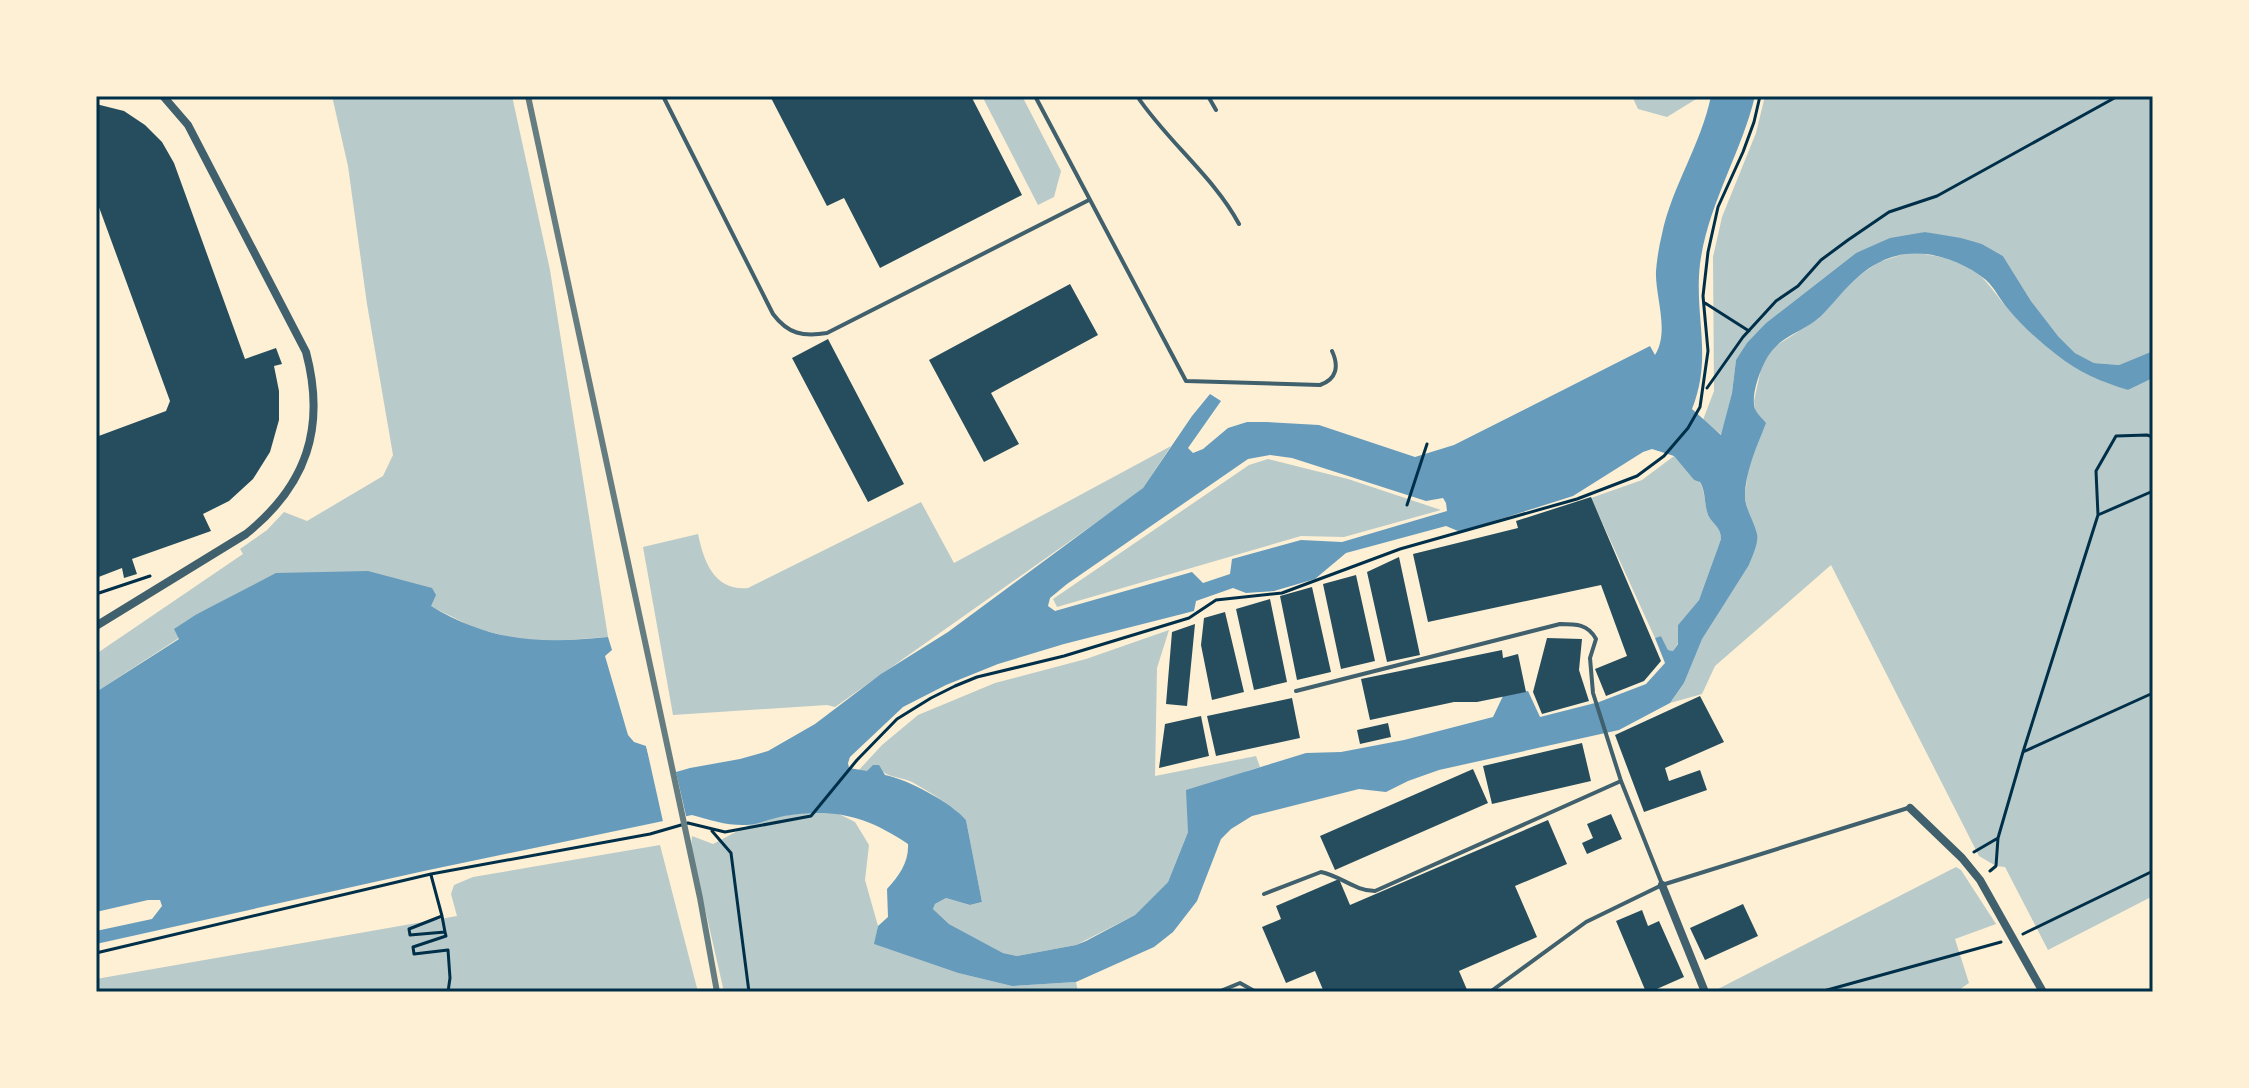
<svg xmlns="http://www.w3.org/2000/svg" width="2249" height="1088" viewBox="0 0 2249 1088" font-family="'Libre Baskerville',serif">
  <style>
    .green { fill: #b9caca }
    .water { fill: #669bbc; fill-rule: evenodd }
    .pier { fill: #fdf0d5 }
    .building { fill: #264d5e }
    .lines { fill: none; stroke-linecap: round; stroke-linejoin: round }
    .path { stroke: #003049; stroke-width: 3 }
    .service { stroke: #3f606c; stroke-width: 4 }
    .minor { stroke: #3f606c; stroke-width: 8 }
    .rail { stroke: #657d81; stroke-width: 6 }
    .neatline { fill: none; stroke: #003049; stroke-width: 3 }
  </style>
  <rect width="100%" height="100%" fill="#fdf0d5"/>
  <!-- green -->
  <path class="green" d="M332,96H512L550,270L608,637L538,642L513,638L475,628L430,606L330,572L307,574L224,601L197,614L179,638L96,692V654L243,554L240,549L267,530L284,512L307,521L383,476L393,455L367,304L348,166Z
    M982,96H1022L1061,171L1054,197L1038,205Z
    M1632,96H1701L1667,117L1638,109Z
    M1765,96H2153V351L2119,365L2094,363L2075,353L2058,336L2031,301L2003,256L1982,244L1925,232L1856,253L1766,323L1736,360L1732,393L1722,435L1703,420L1714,391L1713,257L1722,217L1756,133Z
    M1910,252C1930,255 1951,257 1969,268C1987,278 1994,293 2007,308C2040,346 2080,375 2128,390L2153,378V896L2048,950L2005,867L1996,866L1979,856L1831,565L1715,666L1702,694L1670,703L1684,683L1701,639L1749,565L1757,535L1748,514L1745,497L1748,469L1765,425L1755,411L1754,401L1762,364L1774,347L1818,319L1850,282L1879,262Z
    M1171,446L1143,488L1131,498L835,707L827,705L673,715L643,547L698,534C704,562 714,591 748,588L921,502L954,563Z
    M1674,456L1694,480L1699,481C1706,492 1704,504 1708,515C1713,525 1721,527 1721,539L1699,600L1678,625V643L1673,651L1668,650L1661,636L1655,638L1591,498L1642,480Z
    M1268,459L1348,479L1441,510L1344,537L1301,536L1057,607L1053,599L1249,465Z
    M1169,630L1157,668L1155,776L1256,756L1260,767L1247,771L1189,814L1188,832L1168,882L1135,915L1076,945L1017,956L1003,953L949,924L933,909L935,904L946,898L970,905L982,902L966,820C955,807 928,791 912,782C902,777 890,778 882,771H858L882,745L918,715L995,683L1086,659Z
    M821,811L837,813L855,822L869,845L865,880L878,926L875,944L958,973L1012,986L1076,982L1078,992H724L691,847L692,836L713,844L749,825L781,816Z
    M660,845L698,992H96V979L457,916L451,894L454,885L473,877Z
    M1956,867L1961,870L1996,924L1955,939L1969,983L1956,992H1717L1716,990Z"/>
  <!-- water -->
  <path class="water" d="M1711,96H1755C1741,154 1708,204 1700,264C1694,317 1713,356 1692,409L1721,435L1732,393L1736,360L1747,343L1766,323L1856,253L1890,238L1925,232L1961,238L1982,244L2003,256L2031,301L2058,336L2075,353L2094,363L2119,365L2153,351V378L2128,390C2102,382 2078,372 2057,355C2040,342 2022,326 2008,309C2000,300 1995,288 1986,280C1957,256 1912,244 1878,263C1853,276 1839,298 1820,317C1806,330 1782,336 1771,352C1762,363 1750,395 1755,409C1757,414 1763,419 1766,423C1757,447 1745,471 1745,497C1746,511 1754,521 1757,534C1759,543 1752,556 1749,565L1702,639L1684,683L1670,703L1619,730L1439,770L1408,781L1386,792L1359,789L1252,816L1231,829L1221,839L1197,901L1173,932L1154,947L1076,982L1012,986L958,973L874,944L878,926L888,917L887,889C899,876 909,862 908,844C866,816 835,808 784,816C772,818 760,824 747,825C728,826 710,820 692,815L424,871L96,944V931L152,919L162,906L160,900H148L96,912V692L179,639L174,629L197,614L276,573L368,571L432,588L436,595L431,606C491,642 540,644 608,637L612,650L605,656L628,735L634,742L646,746L655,778L690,768L740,759L768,751L815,724L881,674L948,632L1143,488L1192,416L1210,394L1221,401L1188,448L1193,453L1203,449L1228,428L1247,422H1266L1319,425L1415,457L1454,445L1650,346L1655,355C1670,331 1655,297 1656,271C1657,259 1659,246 1662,234C1672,186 1701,145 1711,96ZM1652,449L1674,456L1694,480L1700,482C1706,492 1704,504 1708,515C1713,525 1721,527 1721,539L1699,600L1678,625V644L1673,651L1668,650L1661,636L1655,638L1665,663L1646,684L1599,702L1540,717L1528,691L1503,696L1493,717L1404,740L1341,752L1306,753L1186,790L1188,832L1168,882L1135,915L1086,941L1076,945L1017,956L1003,953L949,924L933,909L935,904L946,898L970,905L982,902L966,820C952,803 907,779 885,775L879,765H873L867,771L849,768L848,763L850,757L903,707L946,685L998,664L1064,644L1194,611L1196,601L1233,588L1246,593L1274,591L1315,579L1346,553L1446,526L1458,531L1466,530L1573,496L1643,452ZM1270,455L1292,458L1426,501L1443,498L1446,503L1447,511L1342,542L1301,540L1232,559L1230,574L1203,583L1192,572L1055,611L1048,606L1050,598L1067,584L1248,459Z"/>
  <!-- pier -->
  <path class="pier" d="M645,741L649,744L658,773L675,768L687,820L664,826Z"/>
  <!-- building -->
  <path class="building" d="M770,96H971L1022,195L880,268L844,198L827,206Z
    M96,104L124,111L145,125L162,142L174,163L245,359L276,348L282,364L274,366L279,391V420L270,452L253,479L229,501L203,514L211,531L132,559L137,574L124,578L122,568L96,578V437L166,411L170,401L96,199Z
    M1070,284L1098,335L991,393L1019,444L984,462L929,360Z
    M828,339L904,484L868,502L792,358Z
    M1591,497L1661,661L1644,681L1606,696L1595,669L1627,656L1601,585L1428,622L1413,554L1518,528L1516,521Z
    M1399,557L1420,655L1387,662L1367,572Z
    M1356,575L1375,661L1341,669L1323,584Z
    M1312,587L1331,672L1297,680L1280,596Z
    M1270,599L1287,682L1254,690L1236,609Z
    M1225,612L1244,692L1212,700L1201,645L1204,618Z
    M1195,624L1187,706L1166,704L1172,632Z
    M1547,638L1582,639L1579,670L1589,701L1542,714L1533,692Z
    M1502,650L1503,658L1518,654L1526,692L1477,702H1454L1370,720L1361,679Z
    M1700,696L1724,742L1665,768L1669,781L1700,770L1707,790L1644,812L1615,735Z
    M1292,698L1300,738L1216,756L1207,716Z
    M1201,716L1209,756L1159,768L1165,724Z
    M1388,723L1391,737L1360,744L1357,730Z
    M1582,743L1591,781L1492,804L1483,766Z
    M1473,769L1488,803L1335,870L1320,836Z
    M1611,814L1622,839L1587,854L1582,843L1593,838L1587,824Z
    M1548,820L1567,864L1515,886L1537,937L1459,971L1468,992H1324L1315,971L1286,983L1262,927L1281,919L1276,906L1339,879L1350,905Z
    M1743,904L1758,936L1705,960L1690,928Z
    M1642,910L1648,926L1659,921L1684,977L1650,992H1646L1616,921Z"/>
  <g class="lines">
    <!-- path -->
    <path class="path" d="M1705,303L1749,331
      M1707,388L1743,337L1776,301L1798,286L1821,260L1848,240L1889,212L1937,196L2118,96
      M1407,505L1427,444
      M2098,515L2096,471L2116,436L2147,435L2153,437
      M96,594L150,576
      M2023,752L2098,515L2153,491
      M712,831L731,853L749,992
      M1974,852L1998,838
      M1990,871L1996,866L1998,838L2023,752L2153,693
      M431,875L442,916L409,929L410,935L445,932L446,936L413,947L414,954L448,950L450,978L448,992
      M442,916L445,932
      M2023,934L2153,871
      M96,953L431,874L650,834L688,823L725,832L811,816L857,760L897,719L931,698L955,686L977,677L1064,656L1189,618L1216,600L1282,593L1400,549L1577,499L1637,476L1664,456L1688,428L1700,407L1708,351L1703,296L1708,252L1718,207L1743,152L1754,122L1760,96
      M1820,992L2001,942"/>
    <!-- service -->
    <path class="service" d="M663,96L773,314C788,334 803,337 827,333L1089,200
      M1035,96L1186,381L1320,385C1337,379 1339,366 1332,351
      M1137,96C1167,141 1214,177 1239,224
      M1208,96L1216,110
      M1296,691L1560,624C1576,624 1588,624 1596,639L1590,658L1593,693L1621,781L1662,884
      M1264,894L1321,872C1341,876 1355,891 1375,891L1621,781
      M1218,992L1240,983L1256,992
      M1490,992L1586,922L1662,885L1908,808"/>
    <!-- minor -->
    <path class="minor" d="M96,626L246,534C307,485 326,427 306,352L188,125L163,96
      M1910,808L1962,858L1980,880L2043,992
      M1662,885L1705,992"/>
    <!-- rail -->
    <path class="rail" d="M528,96L700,898L717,992"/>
  </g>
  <!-- border -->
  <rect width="2249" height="1088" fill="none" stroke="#fdf0d5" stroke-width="196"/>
  <rect x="98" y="98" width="2053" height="892" class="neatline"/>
</svg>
